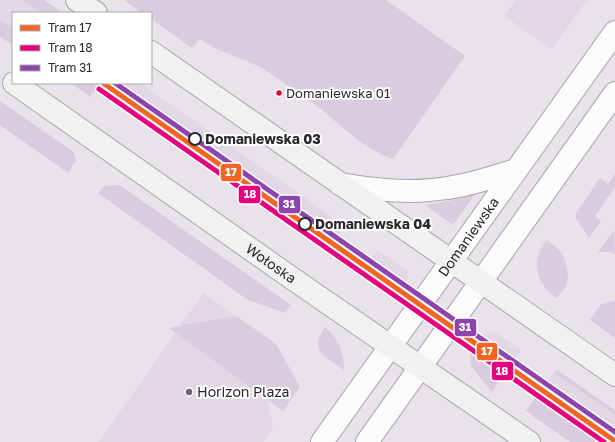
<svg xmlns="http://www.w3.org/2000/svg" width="615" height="442" viewBox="0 0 615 442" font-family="'Golos Text',sans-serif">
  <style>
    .built { fill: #e1d7e6 }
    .green { fill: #d8ccde }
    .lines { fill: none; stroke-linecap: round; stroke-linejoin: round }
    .tertiary-casing { stroke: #a9a4ab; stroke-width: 24 }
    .secondary-casing { stroke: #a9a4ab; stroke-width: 24 }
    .tertiary { stroke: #fcfbfc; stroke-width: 22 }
    .secondary { stroke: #f0f2ef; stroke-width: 22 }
    .tram-1-casing { stroke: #fff; stroke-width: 8 }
    .tram-2-casing { stroke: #fff; stroke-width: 8 }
    .tram-3-casing { stroke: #fff; stroke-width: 8 }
    .tram-1 { stroke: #f26522; stroke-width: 5 }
    .tram-2 { stroke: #e5007d; stroke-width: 5 }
    .tram-3 { stroke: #8e44ad; stroke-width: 5 }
    .bus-dot { fill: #e4002b; stroke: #fff; stroke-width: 1.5 }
    .stop-dot { fill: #fff; stroke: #2b272d; stroke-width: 2 }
    .poi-dot { fill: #6d686f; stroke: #fff; stroke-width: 1.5 }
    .labels { text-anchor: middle; stroke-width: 4; stroke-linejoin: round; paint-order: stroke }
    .bus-label { font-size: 13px; fill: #2b272d; stroke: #fff; text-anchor: start }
    .stop-label { font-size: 14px; font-weight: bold; fill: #2b272d; stroke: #fff; text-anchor: start }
    .street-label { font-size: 14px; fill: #2b272d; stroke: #fff }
    .poi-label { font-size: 14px; fill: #2b272d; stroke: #fff; text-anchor: start }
    .line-badge { stroke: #fff; stroke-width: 1.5 }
    .badge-label { font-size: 11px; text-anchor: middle; font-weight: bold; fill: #fff }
  </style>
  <rect width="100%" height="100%" fill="#e8e2ea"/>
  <!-- built -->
  <path class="built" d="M0,0H22L41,13H13V29L0,20Z
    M516,0H587L552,49L504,16Z
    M93,83H140L345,226L330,249Z
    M377,250L409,271L407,281L400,291L391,293L362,272Z
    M203,293L255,330L273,428L263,442H99Z
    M493,331L521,350L505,372L470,347L478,337L487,332Z
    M554,372L615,415V442H605L538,394Z"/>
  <!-- green -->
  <path class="green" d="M22,0H44L63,13H41Z
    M124,0H386L465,56L393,159C368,151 348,132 328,115C311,100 287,85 268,72C247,58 220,54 200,39L192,48L151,19V13H142Z
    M0,20L13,29V45L0,37Z
    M71,83H93L98,86L90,97Z
    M0,101L74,152L76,160L68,173L0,125Z
    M615,174V187L595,216L601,221L589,238L576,218V213L600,178L608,184Z
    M113,185L121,186L291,305L285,313L248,300L98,193L104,186Z
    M476,193L453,225L425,205L459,199Z
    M614,230L615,254L609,252H598Z
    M546,240C550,243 555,246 558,249C567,259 571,276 565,288C563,291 559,295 557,298C545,292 535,274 537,260C538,253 542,246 546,240Z
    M615,301V338L590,320L601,304Z
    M236,316L276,344L300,387L283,411L169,328Z
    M325,327C339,339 344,352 344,370C326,357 308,351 325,327Z
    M470,347L505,372L492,392L471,366Z
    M557,370L615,410V415L556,374L554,372Z
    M538,394L604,442H570L526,411Z"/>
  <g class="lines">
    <!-- tertiary casing -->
    <g class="tertiary-casing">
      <g id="tertiary">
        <path d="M340,184C377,190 411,194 447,188C471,185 493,177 516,170"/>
        <path id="s1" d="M322,442L615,32"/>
        <path d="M367,442L615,93"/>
      </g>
    </g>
    <!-- secondary casing -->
    <g class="secondary-casing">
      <g id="secondary">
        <path d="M77,0L96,13"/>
        <path d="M151,52L615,375"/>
        <path id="s2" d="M14,83L293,279L529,442"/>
      </g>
    </g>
    <!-- tertiary -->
    <use href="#tertiary" class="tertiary"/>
    <!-- secondary -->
    <use href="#secondary" class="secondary"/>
    <!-- tram-1 casing -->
    <g class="tram-1-casing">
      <path id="tram-1" d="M103,83L615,441"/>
    </g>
    <!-- tram-2 casing -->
    <g class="tram-2-casing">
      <path id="tram-2" d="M99,89L604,442"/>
    </g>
    <!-- tram-3 casing -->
    <g class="tram-3-casing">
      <path id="tram-3" d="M115,83L615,432"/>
    </g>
    <!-- tram-1 -->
    <use href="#tram-1" class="tram-1"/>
    <!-- tram-2 -->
    <use href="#tram-2" class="tram-2"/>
    <!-- tram-3 -->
    <use href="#tram-3" class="tram-3"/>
  </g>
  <!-- markers -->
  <circle class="bus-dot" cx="279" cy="93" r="3.5"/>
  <g class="stop-dot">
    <circle cx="195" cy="139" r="6"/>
    <circle cx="305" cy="224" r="6"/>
  </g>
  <circle class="poi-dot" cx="189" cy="392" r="4"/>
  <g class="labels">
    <!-- bus labels -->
    <g class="bus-label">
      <text x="286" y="98">Domaniewska 01</text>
    </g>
    <!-- stop labels -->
    <g class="stop-label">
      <text x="205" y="144">Domaniewska 03</text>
      <text x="315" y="229">Domaniewska 04</text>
    </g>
    <!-- street labels -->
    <g class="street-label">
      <text dy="5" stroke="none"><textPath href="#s1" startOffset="252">Domaniewska</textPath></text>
      <text dy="5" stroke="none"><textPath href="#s2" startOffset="314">Wołoska</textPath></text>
    </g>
    <!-- poi labels -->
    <g class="poi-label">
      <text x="197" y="397">Horizon Plaza</text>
    </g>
  </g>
  <g class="line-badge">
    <rect x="220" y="163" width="22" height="19" rx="4" fill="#f26522"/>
    <rect x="238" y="185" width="23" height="19" rx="4" fill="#e5007d"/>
    <rect x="278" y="195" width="23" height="19" rx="4" fill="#8e44ad"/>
    <rect x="454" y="318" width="23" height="19" rx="4" fill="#8e44ad"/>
    <rect x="476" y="342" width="22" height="19" rx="4" fill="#f26522"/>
    <rect x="491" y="361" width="23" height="20" rx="4" fill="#e5007d"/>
  </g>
  <g class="badge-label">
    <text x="231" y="176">17</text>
    <text x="250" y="198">18</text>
    <text x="289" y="208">31</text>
    <text x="465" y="331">31</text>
    <text x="487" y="355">17</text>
    <text x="502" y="375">18</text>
  </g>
  <!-- legend -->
  <rect x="12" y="12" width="140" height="72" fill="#ffffff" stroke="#aaa9ab"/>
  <rect x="20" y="25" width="20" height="6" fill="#f26522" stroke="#aaa9ab"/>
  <text x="48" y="32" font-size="12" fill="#2b272d">Tram 17</text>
  <rect x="20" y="45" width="20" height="6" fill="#e5007d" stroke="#aaa9ab"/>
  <text x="48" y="52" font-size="12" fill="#2b272d">Tram 18</text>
  <rect x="20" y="65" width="20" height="6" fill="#8e44ad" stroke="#aaa9ab"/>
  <text x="48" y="72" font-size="12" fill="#2b272d">Tram 31</text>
</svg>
